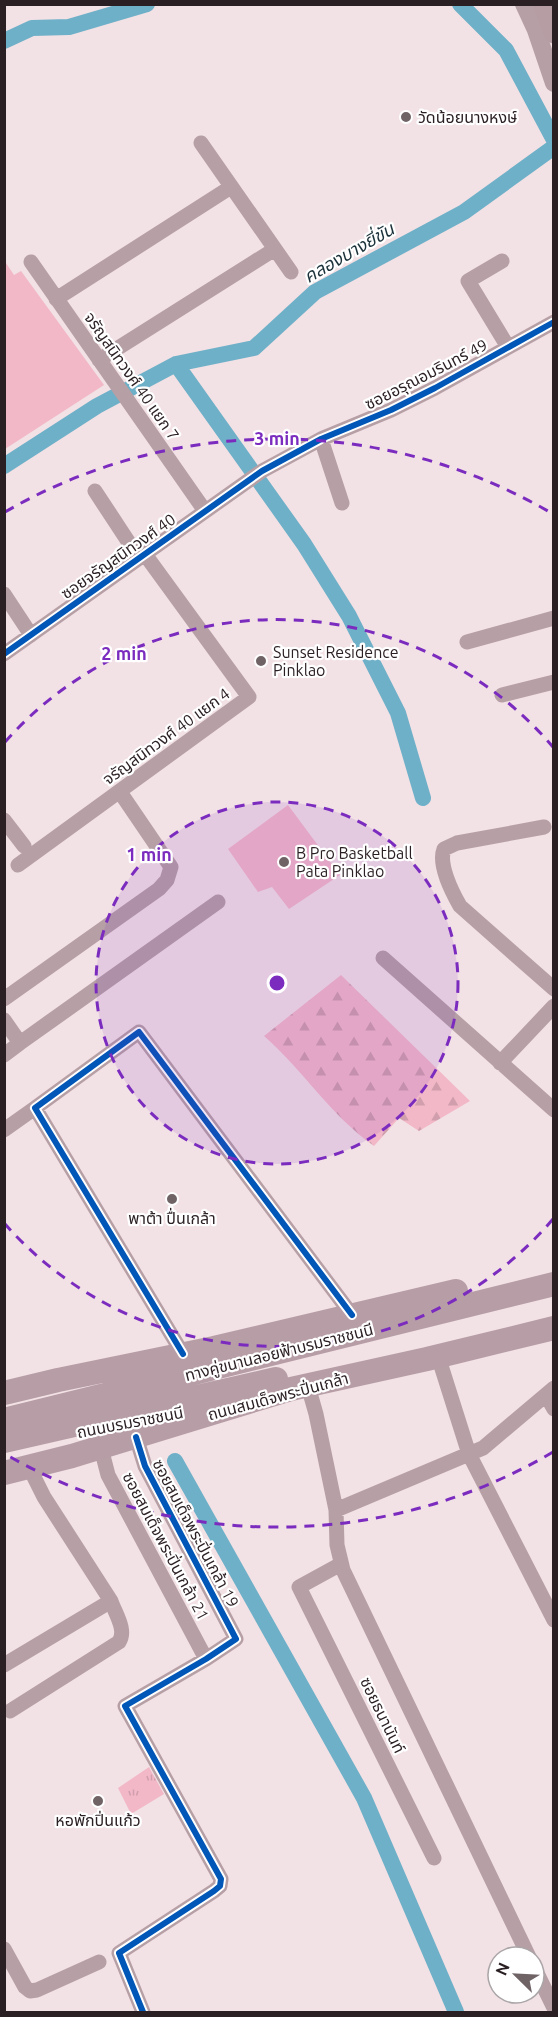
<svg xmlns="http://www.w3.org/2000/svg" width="558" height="2017" viewBox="0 0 558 2017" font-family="Ubuntu,'Noto Sans Thai',sans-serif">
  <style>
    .green { fill: #f2b8c8 }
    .forest { fill: url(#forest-firs) }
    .park { fill: url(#park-tufts) }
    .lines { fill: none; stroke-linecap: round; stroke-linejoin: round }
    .canal { stroke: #6eb0c8; stroke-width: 16 }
    .minor { stroke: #b6a0a6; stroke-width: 15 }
    .tertiary { stroke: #b6a0a6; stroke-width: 18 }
    .secondary { stroke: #b69da4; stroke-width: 21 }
    .primary { stroke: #b79ea6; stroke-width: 24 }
    .cycleway-casing { stroke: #fff; stroke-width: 10 }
    .cycleway { stroke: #0057b8; stroke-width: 6 }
    .ring { fill: none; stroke: #7b2cbf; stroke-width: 3; stroke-dasharray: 10 8 }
    .poi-dot { fill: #706366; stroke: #fff; stroke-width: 2 }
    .labels { text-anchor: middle; stroke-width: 4.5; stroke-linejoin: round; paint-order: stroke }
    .poi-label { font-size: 16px; fill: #2a1f22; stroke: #fff; text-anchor: start }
    .street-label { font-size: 16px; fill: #2a1f22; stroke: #fff }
    .water-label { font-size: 18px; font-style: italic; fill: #1c323a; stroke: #fff }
    .centre { fill: #7b2cbf; stroke: #fff; stroke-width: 3 }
    .ring-label { font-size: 18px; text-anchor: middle; font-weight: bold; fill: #7b2cbf; stroke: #fff; stroke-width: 4.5; stroke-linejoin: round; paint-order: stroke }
  </style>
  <defs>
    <pattern id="forest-firs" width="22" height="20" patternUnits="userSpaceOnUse" patternTransform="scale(1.5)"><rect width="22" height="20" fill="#f2b8c8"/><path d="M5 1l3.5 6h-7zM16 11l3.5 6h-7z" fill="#d09eac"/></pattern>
    <pattern id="park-tufts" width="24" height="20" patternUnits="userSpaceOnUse" patternTransform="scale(1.5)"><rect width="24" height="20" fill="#f2b8c8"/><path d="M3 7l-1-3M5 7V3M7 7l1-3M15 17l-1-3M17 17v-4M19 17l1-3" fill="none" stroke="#d09eac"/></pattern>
  </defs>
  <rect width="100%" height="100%" fill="#f2e1e5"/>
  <!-- green -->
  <path class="green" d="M4,260L14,275L21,271L104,385L5,449Z
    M288,805L340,875L289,909L272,887L258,892L228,849Z"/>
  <!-- forest -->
  <path class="forest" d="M341,975L470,1101L419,1131L399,1118L374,1146C331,1116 303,1070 264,1036Z"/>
  <!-- park -->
  <path class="park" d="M149,1767L164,1794L131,1814L118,1788Z"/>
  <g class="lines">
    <!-- canal -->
    <path class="canal" d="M460,4L506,50L554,140
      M4,41L32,28L69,27L147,4
      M176,364L304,544L349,616L398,713L423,798
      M4,466L97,406L176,364L254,348L315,292L464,212L554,147
      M175,1461L364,1798L456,2012"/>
    <!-- minor -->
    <path class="minor" d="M201,143L291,272
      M502,261L468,281L508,347
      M31,262L205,511
      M56,299L231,187
      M99,360L275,249
      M321,439L342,503
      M95,491L139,558
      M4,594L31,635
      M467,642L554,618
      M4,654L262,471L321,439L391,410L435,388L554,322
      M502,695L554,682
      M4,820L24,846
      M544,827L457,843L444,849C438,864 452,892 460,906L554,989
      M18,865L249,697L144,553
      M383,958L554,1110
      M4,999L159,889L167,880L171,867L120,792
      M4,1020L20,1043L4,1055
      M20,1043L218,902
      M500,1063L554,1006
      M4,1130L35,1108
      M183,1354L35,1108L139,1032L352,1315
      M438,1356L469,1454L554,1620
      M308,1386L316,1414L336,1510L337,1545L343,1570L529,1957
      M546,1395L554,1409
      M136,1437L145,1466L236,1639L206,1659L125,1706L221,1879L220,1886L214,1891L119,1953L143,2012
      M101,1448L108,1475L206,1659
      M336,1510L483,1448L554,1388
      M341,1564L299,1587L434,1858
      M4,1665L111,1601L44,1497L29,1467
      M10,1711L119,1642C127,1630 115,1613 111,1601
      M4,1949L25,1987L30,1991L37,1990L99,1962
      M534,1967L554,2008"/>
    <!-- tertiary -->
    <path class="tertiary" d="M524,4L536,30L554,83"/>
    <!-- secondary -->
    <path class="secondary" d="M543,4L554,33"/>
    <!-- primary -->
    <path class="primary" d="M4,1393L58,1380L214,1348L456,1291
      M4,1420L554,1284
      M4,1441L276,1379
      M4,1473L72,1456L291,1389L427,1359L554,1328"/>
    <!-- cycleway casing -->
    <g class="cycleway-casing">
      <path id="cycleway" d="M4,654L262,471L321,439L391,410L435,388L554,322
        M183,1354L35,1108L139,1032L352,1315
        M136,1437L145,1466L236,1639L206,1659L125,1706L221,1879L220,1886L214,1891L119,1953L143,2012"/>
    </g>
    <!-- cycleway -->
    <use href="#cycleway" class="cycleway"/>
  </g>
  <!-- distance rings -->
  <circle cx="277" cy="983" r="181" fill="#7b2cbf" fill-opacity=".12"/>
  <g class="ring">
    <circle cx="277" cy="983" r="181"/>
    <path d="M553 1219A363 363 0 0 1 5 1224M5 742A363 363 0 0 1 553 747"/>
    <path d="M553 1452A544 544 0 0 1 5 1454M5 512A544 544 0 0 1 553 514"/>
  </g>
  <!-- markers -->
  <g class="poi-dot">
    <circle cx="406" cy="117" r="6"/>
    <circle cx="261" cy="661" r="6"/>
    <circle cx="284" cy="862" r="6"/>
    <circle cx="172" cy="1199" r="6"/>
    <circle cx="98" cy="1801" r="6"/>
  </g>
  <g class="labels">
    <!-- poi labels -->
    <g class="poi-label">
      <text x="418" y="123">วัดน้อยนางหงษ์</text>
      <text x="273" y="658">Sunset Residence<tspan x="273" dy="18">Pinklao</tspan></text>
      <text x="296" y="859">B Pro Basketball<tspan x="296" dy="18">Pata Pinklao</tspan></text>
      <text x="172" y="1224" text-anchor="middle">พาต้า ปื่นเกล้า</text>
      <text x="98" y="1826" text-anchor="middle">หอพักปิ่นแก้ว</text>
    </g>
    <!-- street labels -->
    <g class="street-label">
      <text transform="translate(426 374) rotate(-27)" y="6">ซอยอรุณอมรินทร์ 49</text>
      <text transform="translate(132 376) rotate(55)" y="6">จรัญสนิทวงศ์ 40 แยก 7</text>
      <text transform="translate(118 556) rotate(-35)" y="6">ซอยจรัญสนิทวงศ์ 40</text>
      <text transform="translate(166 736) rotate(-36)" y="6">จรัญสนิทวงศ์ 40 แยก 4</text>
      <text transform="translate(279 1352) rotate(-14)" y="6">ทางคู่ขนานลอยฟ้าบรมราชชนนี</text>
      <text transform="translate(278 1396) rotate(-15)" y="6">ถนนสมเด็จพระปิ่นเกล้า</text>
      <text transform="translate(130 1422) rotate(-11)" y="6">ถนนบรมราชชนนี</text>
      <text transform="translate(196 1533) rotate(62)" y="6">ซอยสมเด็จพระปิ่นเกล้า 19</text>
      <text transform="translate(166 1546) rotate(62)" y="6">ซอยสมเด็จพระปิ่นเกล้า 21</text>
      <text transform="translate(383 1715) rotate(64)" y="6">ซอยธนานันท์</text>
    </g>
    <!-- water labels -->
    <g class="water-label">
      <text transform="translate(349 253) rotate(-30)" y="6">คลองบางยี่ขัน</text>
    </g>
  </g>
  <circle cx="277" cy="983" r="9" class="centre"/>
  <g class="ring-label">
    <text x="277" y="445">3 min</text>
    <text x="124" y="660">2 min</text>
    <text x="149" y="861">1 min</text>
  </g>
  <!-- border -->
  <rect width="558" height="2017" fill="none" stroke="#2a1f22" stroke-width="12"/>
  <!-- north arrow -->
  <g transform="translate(516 1975) rotate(294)"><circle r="28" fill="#ffffff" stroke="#aaa5a7" stroke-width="1.5"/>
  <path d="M0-4.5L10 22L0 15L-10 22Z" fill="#706366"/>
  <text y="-9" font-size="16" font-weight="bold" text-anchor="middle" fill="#2a1f22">N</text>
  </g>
</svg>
